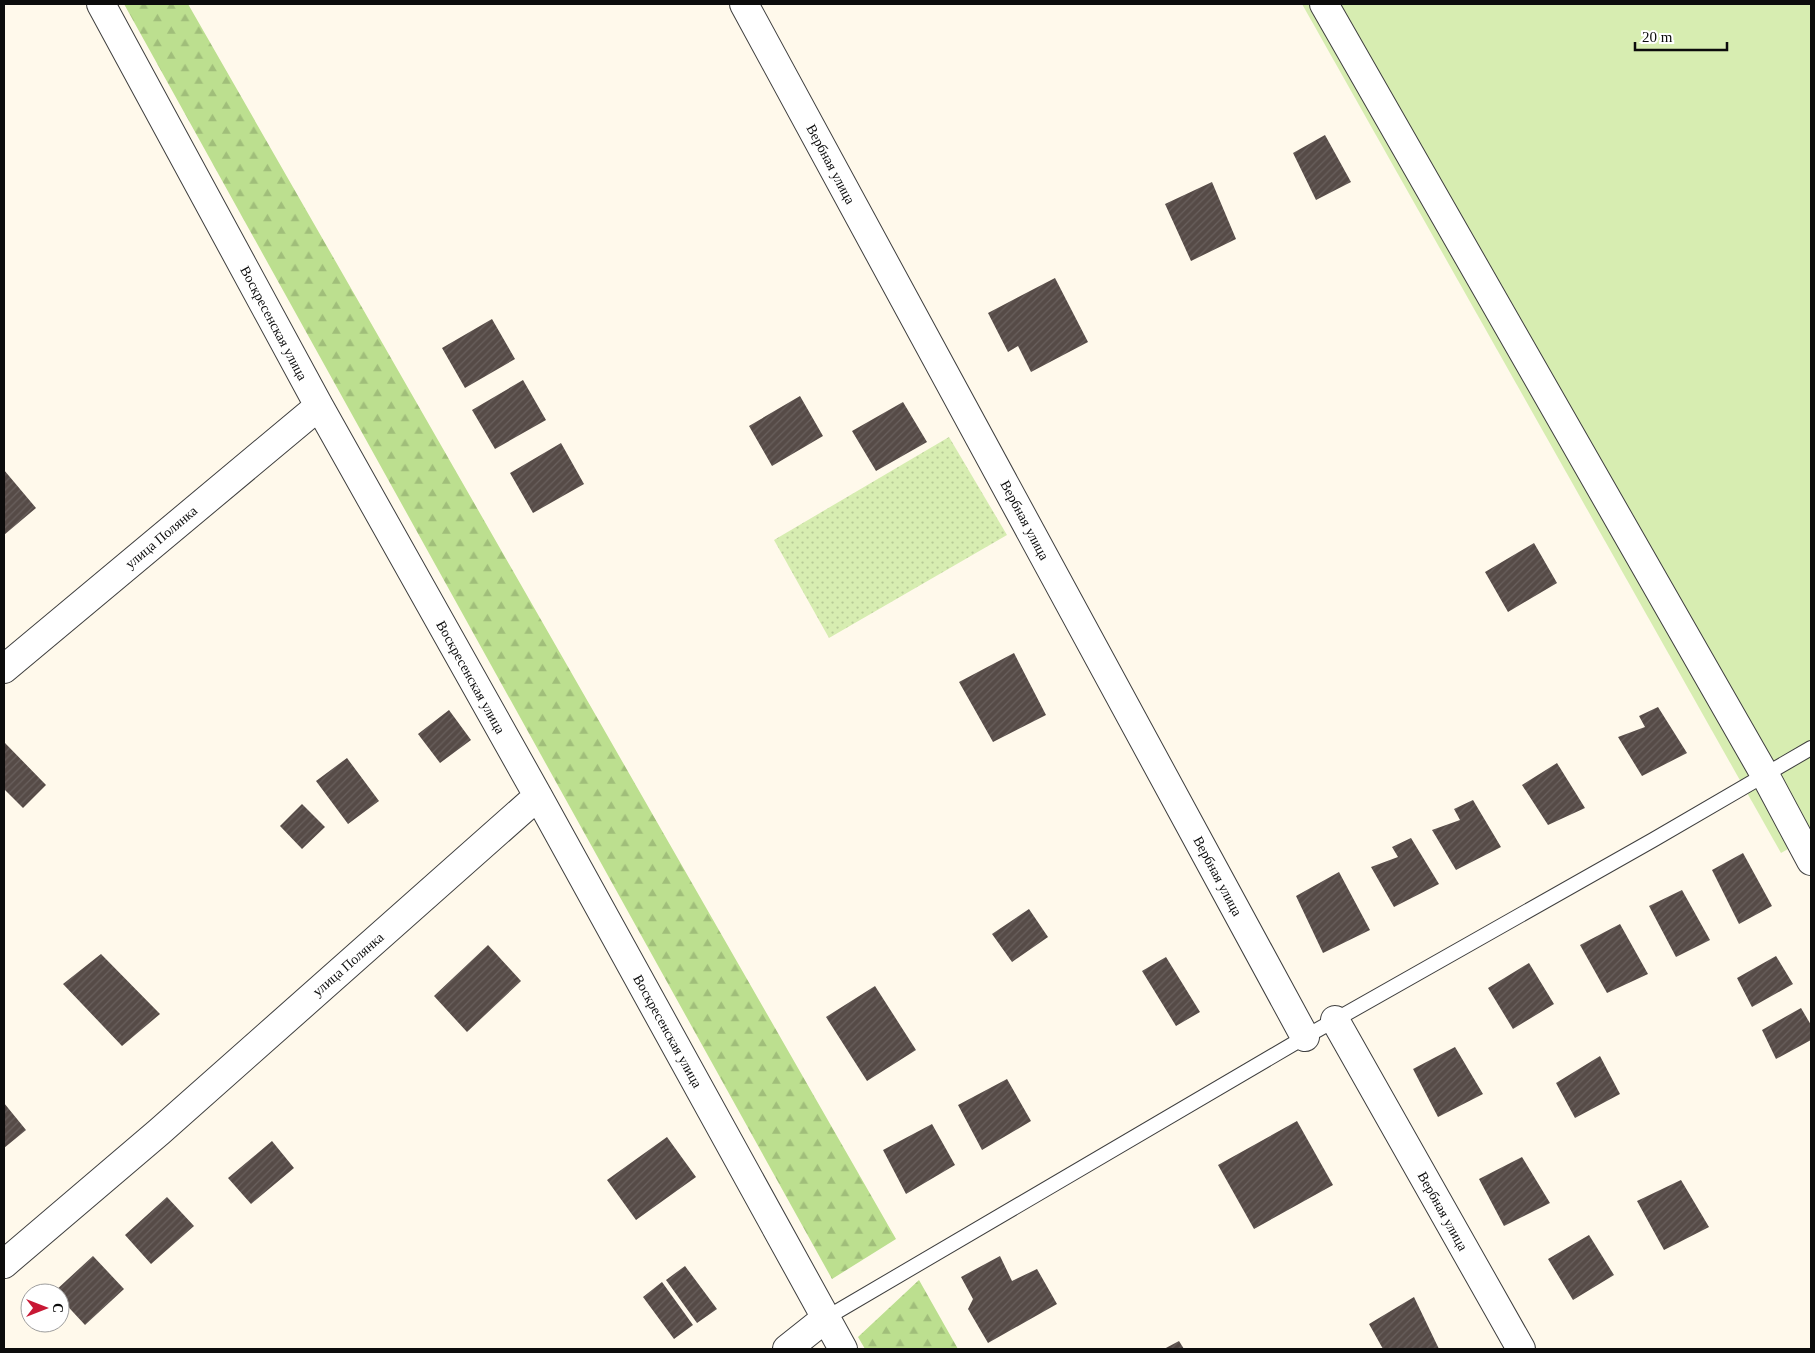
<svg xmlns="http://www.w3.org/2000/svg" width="1815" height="1353" viewBox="0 0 1815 1353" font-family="'Times New Roman',serif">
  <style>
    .grass { fill: #d7edb1 }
    .forest { fill: url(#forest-firs) }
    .garden { fill: url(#garden-dots) }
    .building { fill: url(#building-hatch) }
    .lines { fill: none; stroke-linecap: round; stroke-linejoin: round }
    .service-casing { stroke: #3f3f3f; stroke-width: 16 }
    .minor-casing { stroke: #3f3f3f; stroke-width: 30 }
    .service { stroke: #fff; stroke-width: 14 }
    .minor { stroke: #fff; stroke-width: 28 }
    .labels { text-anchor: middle; stroke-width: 5; stroke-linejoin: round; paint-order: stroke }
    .street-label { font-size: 14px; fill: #0c0c0c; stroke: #fff }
  </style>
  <defs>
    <pattern id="forest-firs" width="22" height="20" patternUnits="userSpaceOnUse" patternTransform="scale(1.25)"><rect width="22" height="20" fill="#bcdf8f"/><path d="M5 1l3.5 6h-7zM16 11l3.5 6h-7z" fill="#a0be7a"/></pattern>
    <pattern id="garden-dots" width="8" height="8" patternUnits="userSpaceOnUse" patternTransform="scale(1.25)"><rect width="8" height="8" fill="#d7edb1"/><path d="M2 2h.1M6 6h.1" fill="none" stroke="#b7ca97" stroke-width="1.8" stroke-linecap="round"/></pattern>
    <pattern id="building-hatch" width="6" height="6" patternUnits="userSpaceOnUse" patternTransform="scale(1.25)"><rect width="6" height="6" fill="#564b47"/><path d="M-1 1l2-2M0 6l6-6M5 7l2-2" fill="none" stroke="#69605d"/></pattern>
  </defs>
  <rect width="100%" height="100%" fill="#fff9eb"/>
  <!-- grass -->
  <path class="grass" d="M1302,4H1811V836L1781,853Z"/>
  <!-- forest -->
  <path class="forest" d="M124,4H188L896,1239L832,1279Z
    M919,1280L958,1349H865L858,1337Z"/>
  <!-- garden -->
  <path class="garden" d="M949,437L1007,535L829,638L774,540Z"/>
  <!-- building -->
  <path class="building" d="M1325,135L1351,182L1316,200L1293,153Z
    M1212,182L1236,239L1191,261L1165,204Z
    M1055,278L1088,342L1031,372L1018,346L1008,352L988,313Z
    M492,319L515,359L465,388L442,348Z
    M523,380L546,420L495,449L472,410Z
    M800,396L823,436L772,466L749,426Z
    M903,402L927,442L876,471L852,431Z
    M561,443L584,484L533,513L510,473Z
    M4,470L36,508L4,535Z
    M1534,543L1557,583L1508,612L1485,572Z
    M1014,653L1046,715L993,742L959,682Z
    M1658,707L1687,753L1642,776L1618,737L1645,727L1639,716Z
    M449,710L471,740L440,763L418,734Z
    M5,743L46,785L23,808L4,789V745Z
    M347,758L379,801L348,824L316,781Z
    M1557,763L1585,808L1548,825L1522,785Z
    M1473,800L1501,847L1456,870L1432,830L1460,820L1454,809Z
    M302,804L325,827L302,849L280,826Z
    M1411,838L1439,884L1394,907L1371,867L1398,857L1392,847Z
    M1743,853L1772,906L1739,924L1712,870Z
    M1339,872L1370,930L1323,953L1296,896Z
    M1682,890L1710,940L1676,957L1649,906Z
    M1029,909L1048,937L1012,962L992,934Z
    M1620,924L1648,974L1607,993L1580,945Z
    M488,945L521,981L467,1032L434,996Z
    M101,954L160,1014L122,1046L63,984Z
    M1776,956L1793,984L1752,1007L1737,978Z
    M1166,957L1200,1012L1176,1026L1142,971Z
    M1529,963L1554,1004L1513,1029L1488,988Z
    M875,986L916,1050L867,1081L826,1017Z
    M1801,1008L1811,1025V1040L1776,1059L1762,1030Z
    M1455,1047L1483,1094L1438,1117L1413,1069Z
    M1600,1056L1620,1094L1575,1118L1556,1083Z
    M1007,1079L1031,1121L982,1150L958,1105Z
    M4,1103L26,1130L4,1148Z
    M1297,1121L1333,1185L1254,1229L1218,1165Z
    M932,1124L955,1165L906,1194L883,1150Z
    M667,1137L696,1177L636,1220L607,1180Z
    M272,1141L294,1168L251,1204L228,1178Z
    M1522,1157L1550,1203L1504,1226L1479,1179Z
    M1681,1180L1709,1227L1664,1250L1637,1201Z
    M167,1197L194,1226L151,1264L125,1235Z
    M1589,1235L1614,1275L1573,1300L1548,1259Z
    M93,1256L124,1289L85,1325L60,1298V1293L54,1292Z
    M1000,1256L1012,1281L1037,1269L1057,1304L988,1343L968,1309L973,1299L961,1277Z
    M685,1266L717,1309L697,1323L666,1280Z
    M662,1282L693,1325L674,1339L643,1297Z
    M1414,1297L1439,1349H1383L1369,1324Z
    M1179,1341L1184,1349H1164Z"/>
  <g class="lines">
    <!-- service casing -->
    <g class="service-casing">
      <path id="service" d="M826,1318L1305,1037L1653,840L1811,748"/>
    </g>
    <!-- minor casing -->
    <g class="minor-casing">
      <path id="minor" d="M101,4L319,406L538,796L843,1349
        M744,4L1305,1037
        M1324,4L1765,775L1811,861
        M4,669L319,406
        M1335,1020L1521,1349
        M4,1264L159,1132L538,796
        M787,1349L826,1318"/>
    </g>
    <!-- service -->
    <use href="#service" class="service"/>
    <!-- minor -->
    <use href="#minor" class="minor"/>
  </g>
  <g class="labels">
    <!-- street labels -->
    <g class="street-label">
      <text transform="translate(831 164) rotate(62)" y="5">Вербная улица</text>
      <text transform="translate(274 323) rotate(62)" y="5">Воскресенская улица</text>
      <text transform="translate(1025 520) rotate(62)" y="5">Вербная улица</text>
      <text transform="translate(161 537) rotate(-40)" y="5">улица Полянка</text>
      <text transform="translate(471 677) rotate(61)" y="5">Воскресенская улица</text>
      <text transform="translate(1218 876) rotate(62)" y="5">Вербная улица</text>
      <text transform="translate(348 964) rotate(-41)" y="5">улица Полянка</text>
      <text transform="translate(668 1031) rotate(61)" y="5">Воскресенская улица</text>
      <text transform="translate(1443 1211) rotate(61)" y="5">Вербная улица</text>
    </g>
  </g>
  <!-- border -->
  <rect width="1815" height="1353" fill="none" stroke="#0c0c0c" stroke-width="10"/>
  <!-- north arrow -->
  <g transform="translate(45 1308) rotate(90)"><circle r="24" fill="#ffffff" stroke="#9e9e9e"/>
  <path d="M0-4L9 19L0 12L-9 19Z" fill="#c81834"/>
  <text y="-8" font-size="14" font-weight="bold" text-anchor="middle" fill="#0c0c0c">С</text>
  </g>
  <!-- scale -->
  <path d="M1635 42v8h92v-8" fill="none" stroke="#0c0c0c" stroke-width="2.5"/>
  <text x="1642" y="42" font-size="15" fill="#0c0c0c" stroke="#ffffff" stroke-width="4" paint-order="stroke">20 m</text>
</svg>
